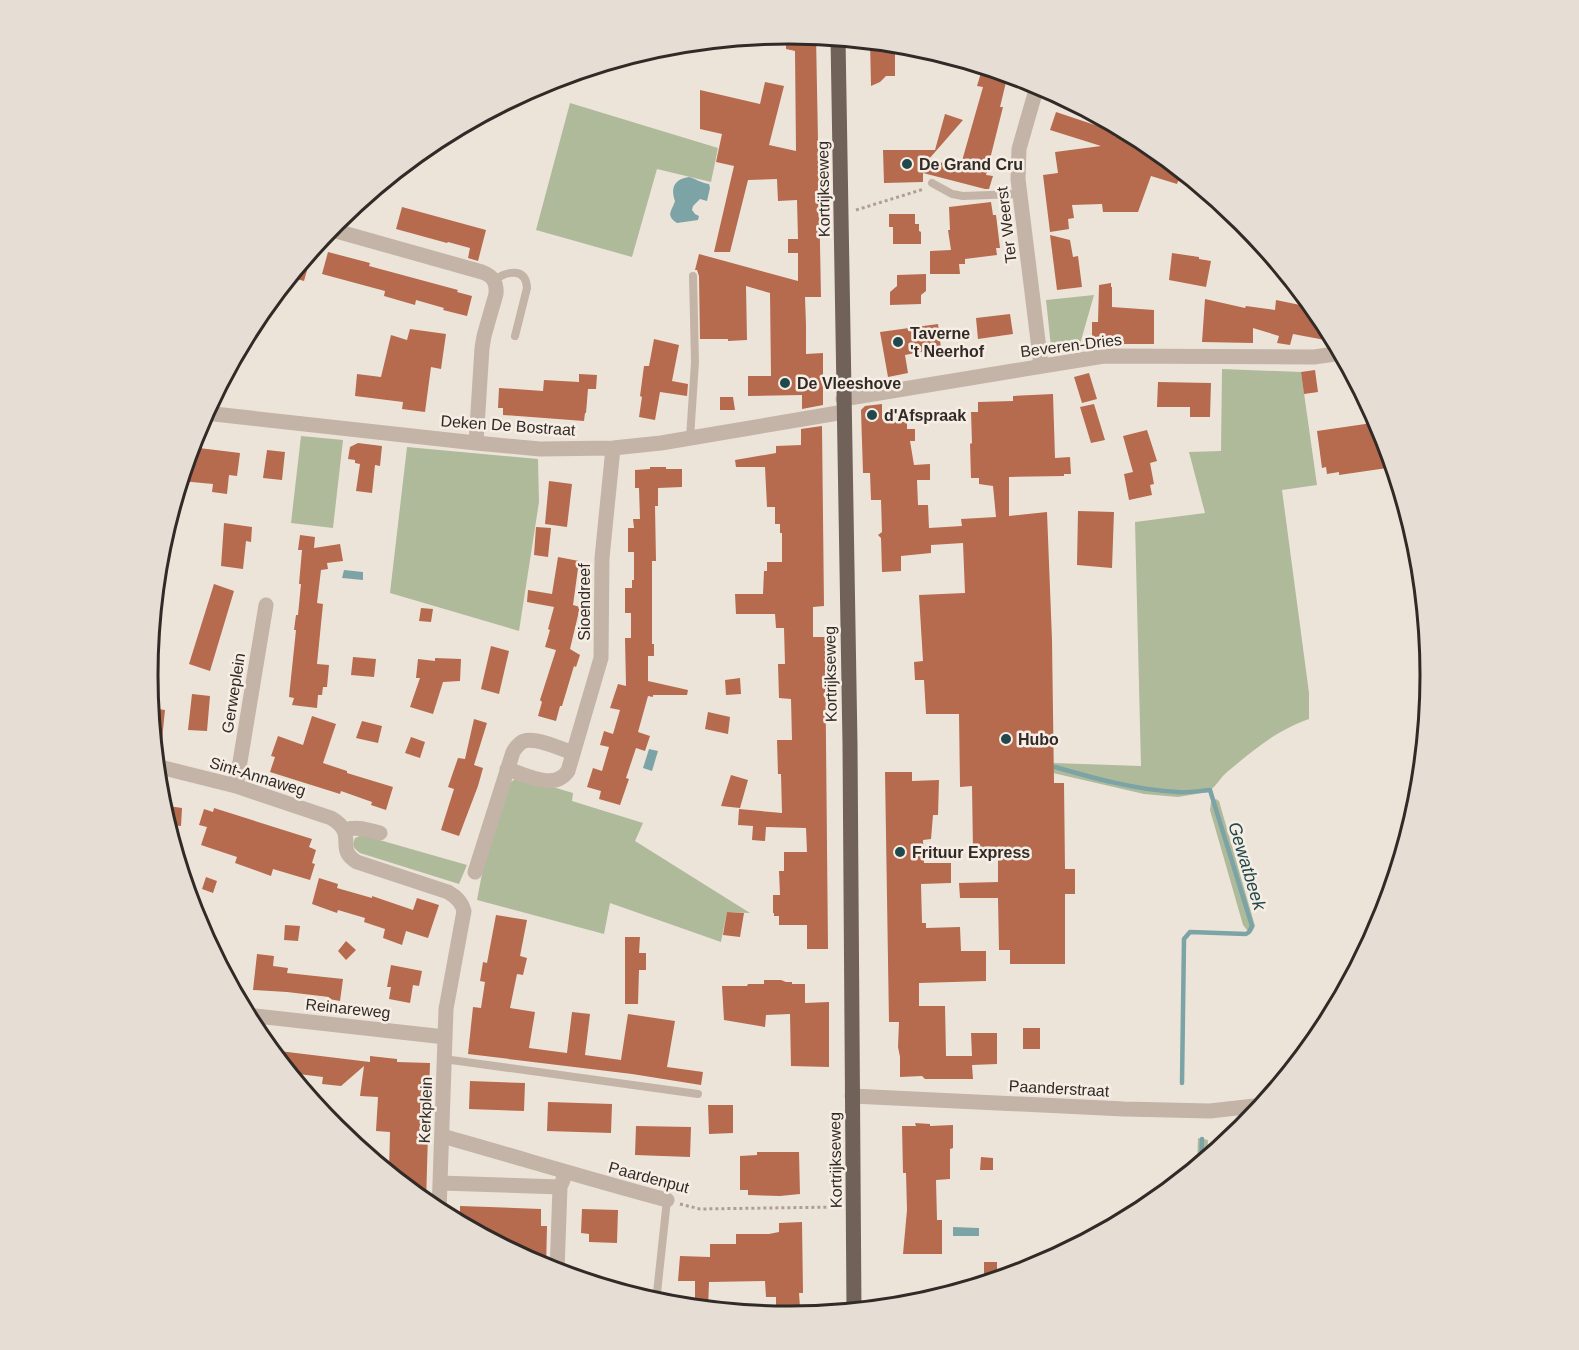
<svg xmlns="http://www.w3.org/2000/svg" width="1579" height="1350" viewBox="0 0 1579 1350" font-family="Arial,sans-serif">
  <style>
    .green { fill: #afba9b }
    .water { fill: #7ca3a6 }
    .lines { fill: none; stroke-linecap: round; stroke-linejoin: round }
    .stream { stroke: #7ca3a6; stroke-width: 4.5 }
    .building { fill: #b66a4e }
    .path { stroke: #af9f91; stroke-width: 3; stroke-dasharray: 3 3; stroke-linecap: butt }
    .lane { stroke: #c3b4a7; stroke-width: 8 }
    .street { stroke: #c3b4a7; stroke-width: 15 }
    .primary { stroke: #716259; stroke-width: 15 }
    .poi-dot { fill: #21494d; stroke: #f6eee4; stroke-width: 2 }
    .labels { text-anchor: middle; stroke-width: 5; stroke-linejoin: round; paint-order: stroke }
    .poi-label { font-size: 16px; font-weight: bold; fill: #312a26; stroke: #f6eee4; text-anchor: start }
    .street-label { font-size: 16px; fill: #312a26; stroke: #f6eee4 }
    .water-label { font-size: 18px; font-style: italic; fill: #21494d; stroke: #f6eee4 }
    .rim { fill: none; stroke: #312a26; stroke-width: 3 }
  </style>
  <rect width="100%" height="100%" fill="#ede4d9"/>
  <!-- green -->
  <path class="green" d="M570,103L718,148L711,182L657,169L632,257L536,230Z
    M1094,295L1078,351L1061,352L1051,347L1046,300Z
    M1222,369L1301,372L1317,485L1282,490L1309,693V719C1275,731 1254,750 1227,772C1220,778 1215,788 1208,792L1178,797L1144,794L1053,773V763L1141,766L1135,522L1205,513L1189,452L1221,451Z
    M301,436L343,440L333,528L291,523Z
    M407,447L538,459L539,502L519,631L390,593Z
    M516,778L526,779L573,793L572,801L643,823L635,841L750,913L727,912L721,942L610,903L604,934L477,900L485,858L510,783Z
    M1216,799L1219,801L1255,926L1252,932L1247,930L1243,925L1210,810L1211,802Z
    M362,835L467,865L459,884L360,853C353,848 352,845 355,838Z
    M1198,1138L1208,1140L1207,1159L1197,1167Z"/>
  <!-- water -->
  <path class="water" d="M689,177C696,179 701,183 709,184L710,188L707,201L700,199L693,206L692,210L695,214L699,216L698,220L677,223C665,215 672,211 675,201C670,187 675,179 689,177Z
    M344,570L363,572V580L342,578Z
    M649,749L658,751L652,771L643,768Z
    M953,1227L979,1228V1236H953Z"/>
  <g class="lines">
    <!-- stream -->
    <path class="stream" d="M1055,767C1093,778 1137,790 1177,792C1188,793 1199,791 1210,790L1252,926L1249,932L1246,934L1190,932L1184,939L1182,1083
      M1201,1164L1202,1139"/>
  </g>
  <!-- building -->
  <path class="building" d="M786,33L816,36L821,297H805L806,325V354L823,353V405L802,409V395L748,396V376H771L770,293L746,286L747,340L728,341V339H700L699,276L697,270H695L699,254L798,281V253H788V239H798L797,200L778,201L777,179L748,180L730,252H714L734,166L716,162L722,134L700,129V90L760,104L765,82L784,86L769,145L796,151L795,51L786,49Z
    M870,41L895,43V76H886L880,82L871,86Z
    M983,66L1008,74L1000,107H1003L986,175L993,176L989,189H985L923,173V182L884,183L883,150H935L945,114L963,120L929,159L960,168L983,87L977,86Z
    M1056,112L1116,132L1114,136L1158,151L1203,188L1178,181L1177,184L1151,176L1138,212H1103L1102,204L1072,205L1074,218L1068,219L1069,229L1050,232L1043,175L1058,173L1055,152L1101,146L1050,130Z
    M991,202L993,215H996L1000,248H996L997,255L965,259V264H959L960,274H930V251L951,250L948,230H950L949,207Z
    M402,207L486,230L478,261L468,258L470,248L448,242L447,243L396,229Z
    M889,214H915V224H919V231L921,232V244H893V227H889Z
    M1050,235L1070,240L1073,257L1078,256L1082,287L1057,290Z
    M313,249L304,281L290,277L296,270Z
    M328,252L370,263L369,266L458,290L457,292L472,296L467,316L443,310L444,308L416,300L415,305L384,296L385,291L322,274Z
    M1172,253L1199,257V259L1211,261L1206,287L1169,280Z
    M926,274V291L921,295V304L890,305V292L897,286V275Z
    M1111,283V287H1112V307L1154,310V344H1092V322H1098L1099,285Z
    M1303,293L1323,319L1334,339L1325,340L1293,334L1290,345L1277,343L1279,336L1253,328V343L1202,342L1205,299L1245,308L1246,306L1275,310L1276,300L1300,305Z
    M1010,314L1013,334L978,339L976,318Z
    M938,324L941,348L905,355L908,373L888,377L880,332Z
    M410,329L446,334L441,369L431,367L425,412L402,409L403,402L355,396L357,374L381,377L391,335L407,340Z
    M654,339L679,345L672,381L688,384L687,396L660,392L655,420L639,417L642,397L640,396L644,366H649Z
    M1315,370L1318,392L1304,394L1301,372Z
    M1089,373L1097,399L1082,403L1074,377Z
    M579,374L597,375L596,389H588L586,413H585L584,421L503,415V408H498L499,388L543,391L544,380L579,382Z
    M1158,382L1211,383L1210,417H1190V407H1157Z
    M1053,394L1055,458L1070,457L1071,474H1064V476L1009,477V516L1047,512L1052,640L1054,783H1064L1065,869H1075V894H1065V964H1010V950H999L998,898H960L959,883L998,882V851H973L972,786L960,787L959,714H926L924,680H915L914,662L923,661L919,595L965,593L963,543L931,545V553L901,556V571L882,572L881,538L878,535L882,532L881,500H871L870,473H863L861,410L865,406L882,404V419L892,418V422H907V429H915V441H910L914,465L930,464V480H917L918,505H928L929,528L962,526L961,519L996,517L993,486L979,484V478H971L970,444L972,443L971,412H978V402L1013,401V396Z
    M720,397H733L735,410H720Z
    M1094,404L1105,440L1091,443L1080,407Z
    M1379,422L1383,430L1394,467L1339,475V472L1327,474L1326,467L1322,468L1317,431Z
    M822,426L824,606L813,607V637H825L828,949H807V925H779V916H774V913H773V895H780L779,871H784V852H807L806,828L766,827L765,841L752,840L753,826L738,825L739,809L782,813L781,774H778L777,740H792L791,699L779,698L778,664H785L784,628H776L775,614H736L735,594H763L764,571H767V562H782V533H780V524H775V507H767L765,467H736L735,460L776,453V446L801,445V429Z
    M1147,430L1157,461L1150,463L1154,484L1150,485L1152,495L1129,500L1124,474L1133,472L1123,436Z
    M358,443L382,446L380,466L375,465L372,493L356,491L360,464L355,463V460L348,459L350,447Z
    M199,448L240,453L237,476L229,475L227,494L212,492L213,484L181,481L190,451L198,452Z
    M267,450L285,452L282,480L263,478Z
    M650,467H666V469H682V487L658,488V506H655L656,561H652V644H654V656H648V681L688,690L687,695H653V697L648,696L638,732L650,736L645,751L636,748L626,778L629,779L620,805L599,799L601,791L587,787L593,768L602,771L609,747L600,745L604,731L613,734L620,710L610,708L618,684L626,686L625,638H631V613H625V588H632V580H634V552H628V528H634L633,519H640L639,488H635V470L650,469Z
    M549,481L572,484L567,527L545,524Z
    M1078,511L1114,512L1112,568L1077,565Z
    M224,523L252,527L251,542L246,541L243,569L221,566Z
    M536,527L551,528L548,557L534,555Z
    M300,535L315,537L314,548L340,544L343,561L327,563L328,569L321,570L317,603L323,604L317,664L329,665L327,687H323L322,695H318L317,708L292,705L294,698L289,697L296,630H294L296,615H298L301,584H299L302,550H298Z
    M558,557L579,561L573,605L580,607L570,649L580,655L576,667L574,666L562,706H560L556,721L538,716L542,702L540,700L556,650L545,647L550,630L548,629L554,607L527,602L528,590L552,594Z
    M214,584L234,591L210,671L189,664Z
    M421,608L433,609L431,622L419,621Z
    M491,646L509,651L499,694L481,689Z
    M353,657L376,659L374,677L351,675Z
    M435,658L461,659L460,681L443,682L433,714L410,707L420,678H416L418,659L435,661Z
    M740,678L741,694L726,695L725,680Z
    M192,694L210,696L207,731L188,730Z
    M151,708L165,710L161,750H155Z
    M708,712L730,717L728,734L705,729Z
    M312,716L336,724L323,763L347,771V773L393,787L386,810L371,805L372,802L341,791L340,794L270,772L275,757L271,756L278,736L303,745Z
    M474,719L487,723L474,765L483,768L478,786L459,836L441,830L454,789L448,787L458,758L465,759Z
    M362,721L382,726L378,743L356,738Z
    M411,737L425,742L420,758L405,753Z
    M885,772H912V781L939,780L938,815H933L931,839L923,840L924,863H951V883L921,884L922,923H926V928L960,927L961,951H986V981L919,983V1006H945L946,1056H972L971,1033H997V1064L972,1065L973,1079H925L922,1076L900,1077V1057L898,1047L899,1022H889Z
    M731,775L748,780L740,808L721,806Z
    M161,805L182,808L181,826L167,825Z
    M214,808L312,839L309,847L316,850L312,863L315,864L310,880L273,869L271,876L235,863L237,857L201,845L207,827L199,825L204,809L213,812Z
    M206,877L217,881L213,893L202,889Z
    M319,878L338,884L337,888L372,898V896L413,910L417,898L439,905L428,938L406,931L402,945L383,938L385,929L364,922L365,918L338,910L337,913L312,904Z
    M727,912L744,913L740,937L723,935Z
    M496,915L527,920L520,956L527,958L523,975L517,974L510,1008L535,1012L529,1048L567,1053L572,1012L590,1014L585,1055L621,1060L628,1014L675,1021L667,1067L703,1072L701,1085L632,1074L468,1054L473,1007L481,1008L485,982L480,981L483,962L487,963Z
    M285,925L300,926L298,941L284,940Z
    M625,937H640L639,953H646V970H639L638,1004H625Z
    M346,941L356,950L346,960L338,951Z
    M257,954L274,956L273,966L288,968L287,973L343,979L340,1001L329,999V997L287,992L253,990Z
    M391,965L422,971L419,986L413,985L410,1003L389,999L391,987H387Z
    M764,980H781L786,982H792V984H805V1003L829,1002V1067L791,1066L790,1014L766,1015L765,1027L724,1020L722,986H747L748,984H764Z
    M1023,1028H1040V1049H1023Z
    M271,1050L370,1062V1056L397,1059V1062L430,1063L426,1203L389,1173L390,1132L376,1131L378,1097L360,1096L364,1066L341,1086L322,1084L323,1077L290,1073Z
    M470,1081L525,1083L524,1111L469,1109Z
    M548,1102L612,1104L611,1133L547,1131Z
    M708,1105H733V1133L709,1134Z
    M915,1123L930,1124V1126L953,1125V1148L950,1149V1179L936,1180L937,1220H942V1254H903L907,1210L906,1173H903L902,1126H916Z
    M636,1126L691,1127L690,1157L635,1155Z
    M757,1152H799L800,1194L780,1196L748,1195V1190H740V1156L757,1155Z
    M981,1157L993,1158V1170H980Z
    M460,1206L541,1209V1226H547L546,1269L460,1223Z
    M582,1209L618,1210L617,1243L589,1242V1234L581,1233Z
    M802,1222L803,1293H799L800,1307L776,1308V1297H766L765,1281L709,1282L708,1309L695,1308V1281H678L680,1256L710,1257V1244H736V1234H769L779,1232V1223Z
    M984,1262H997V1277L984,1276Z"/>
  <g class="lines">
    <!-- path -->
    <path class="path" d="M856,210L924,189
      M680,1204L700,1209L838,1207"/>
    <!-- lane -->
    <path class="lane" d="M932,183L952,194L963,196L1020,194
      M494,280C507,271 526,267 527,288L515,336
      M690,438L695,362L693,276
      M444,1059L698,1094
      M347,1138V1133
      M656,1302L667,1200"/>
    <!-- street -->
    <path class="street" d="M1038,83L1019,149L1018,179L1041,365
      M329,229L482,272C493,276 497,282 496,294L484,336L482,348L476,443
      M843,399L1104,356L1314,357L1342,353
      M205,413L476,443L540,449L613,448L661,443L844,412
      M156,766L236,786L331,818C359,834 334,849 357,862L448,892C455,896 462,902 464,911L446,1009L439,1212
      M507,769C527,775 554,791 568,771L601,658L602,558L613,448
      M236,786L266,605
      M344,830C358,826 367,830 380,833
      M475,872L513,752C516,747 519,743 524,741C536,737 562,749 573,753
      M247,1015L445,1037
      M852,1096L1124,1109L1210,1111L1263,1105
      M442,1136C517,1157 592,1180 667,1200
      M440,1183L560,1187
      M557,1272L560,1187L563,1180"/>
    <!-- primary -->
    <path class="primary" d="M838,38L850,744L854,1311"/>
  </g>
  <!-- markers -->
  <g class="poi-dot">
    <circle cx="907" cy="164" r="6"/>
    <circle cx="898" cy="342" r="6"/>
    <circle cx="785" cy="383" r="6"/>
    <circle cx="872" cy="415" r="6"/>
    <circle cx="1006" cy="739" r="6"/>
    <circle cx="900" cy="852" r="6"/>
  </g>
  <g class="labels">
    <!-- poi labels -->
    <g class="poi-label">
      <text x="919" y="170">De Grand Cru</text>
      <text x="910" y="339">Taverne<tspan x="910" dy="18">'t Neerhof</tspan></text>
      <text x="797" y="389">De Vleeshove</text>
      <text x="884" y="421">d'Afspraak</text>
      <text x="1018" y="745">Hubo</text>
      <text x="912" y="858">Frituur Express</text>
    </g>
    <!-- street labels -->
    <g class="street-label">
      <text transform="translate(823 189) rotate(-91)" y="6">Kortrijkseweg</text>
      <text transform="translate(1006 225) rotate(-97)" y="6">Ter Weerst</text>
      <text transform="translate(1071 345) rotate(-7)" y="6">Beveren-Dries</text>
      <text transform="translate(508 425) rotate(4)" y="6">Deken De Bostraat</text>
      <text transform="translate(584 602) rotate(-90)" y="6">Sioendreef</text>
      <text transform="translate(830 674) rotate(-91)" y="6">Kortrijkseweg</text>
      <text transform="translate(233 693) rotate(-81)" y="6">Gerweplein</text>
      <text transform="translate(258 776) rotate(17)" y="6">Sint-Annaweg</text>
      <text transform="translate(348 1008) rotate(6)" y="6">Reinareweg</text>
      <text transform="translate(1059 1088) rotate(3)" y="6">Paanderstraat</text>
      <text transform="translate(425 1110) rotate(-88)" y="6">Kerkplein</text>
      <text transform="translate(835 1160) rotate(-91)" y="6">Kortrijkseweg</text>
      <text transform="translate(649 1177) rotate(15)" y="6">Paardenput</text>
    </g>
    <!-- water labels -->
    <g class="water-label">
      <text transform="translate(1247 866) rotate(73)" y="6">Gewatbeek</text>
    </g>
  </g>
  <!-- crop -->
  <path d="M0 0H1579V1350H0ZM158 675a631 631 0 1 1 1262 0a631 631 0 1 1-1262 0Z" fill="#e6ded5" fill-rule="evenodd"/>
  <path class="rim" d="M158 675a631 631 0 1 1 1262 0a631 631 0 1 1-1262 0Z"/>
</svg>
